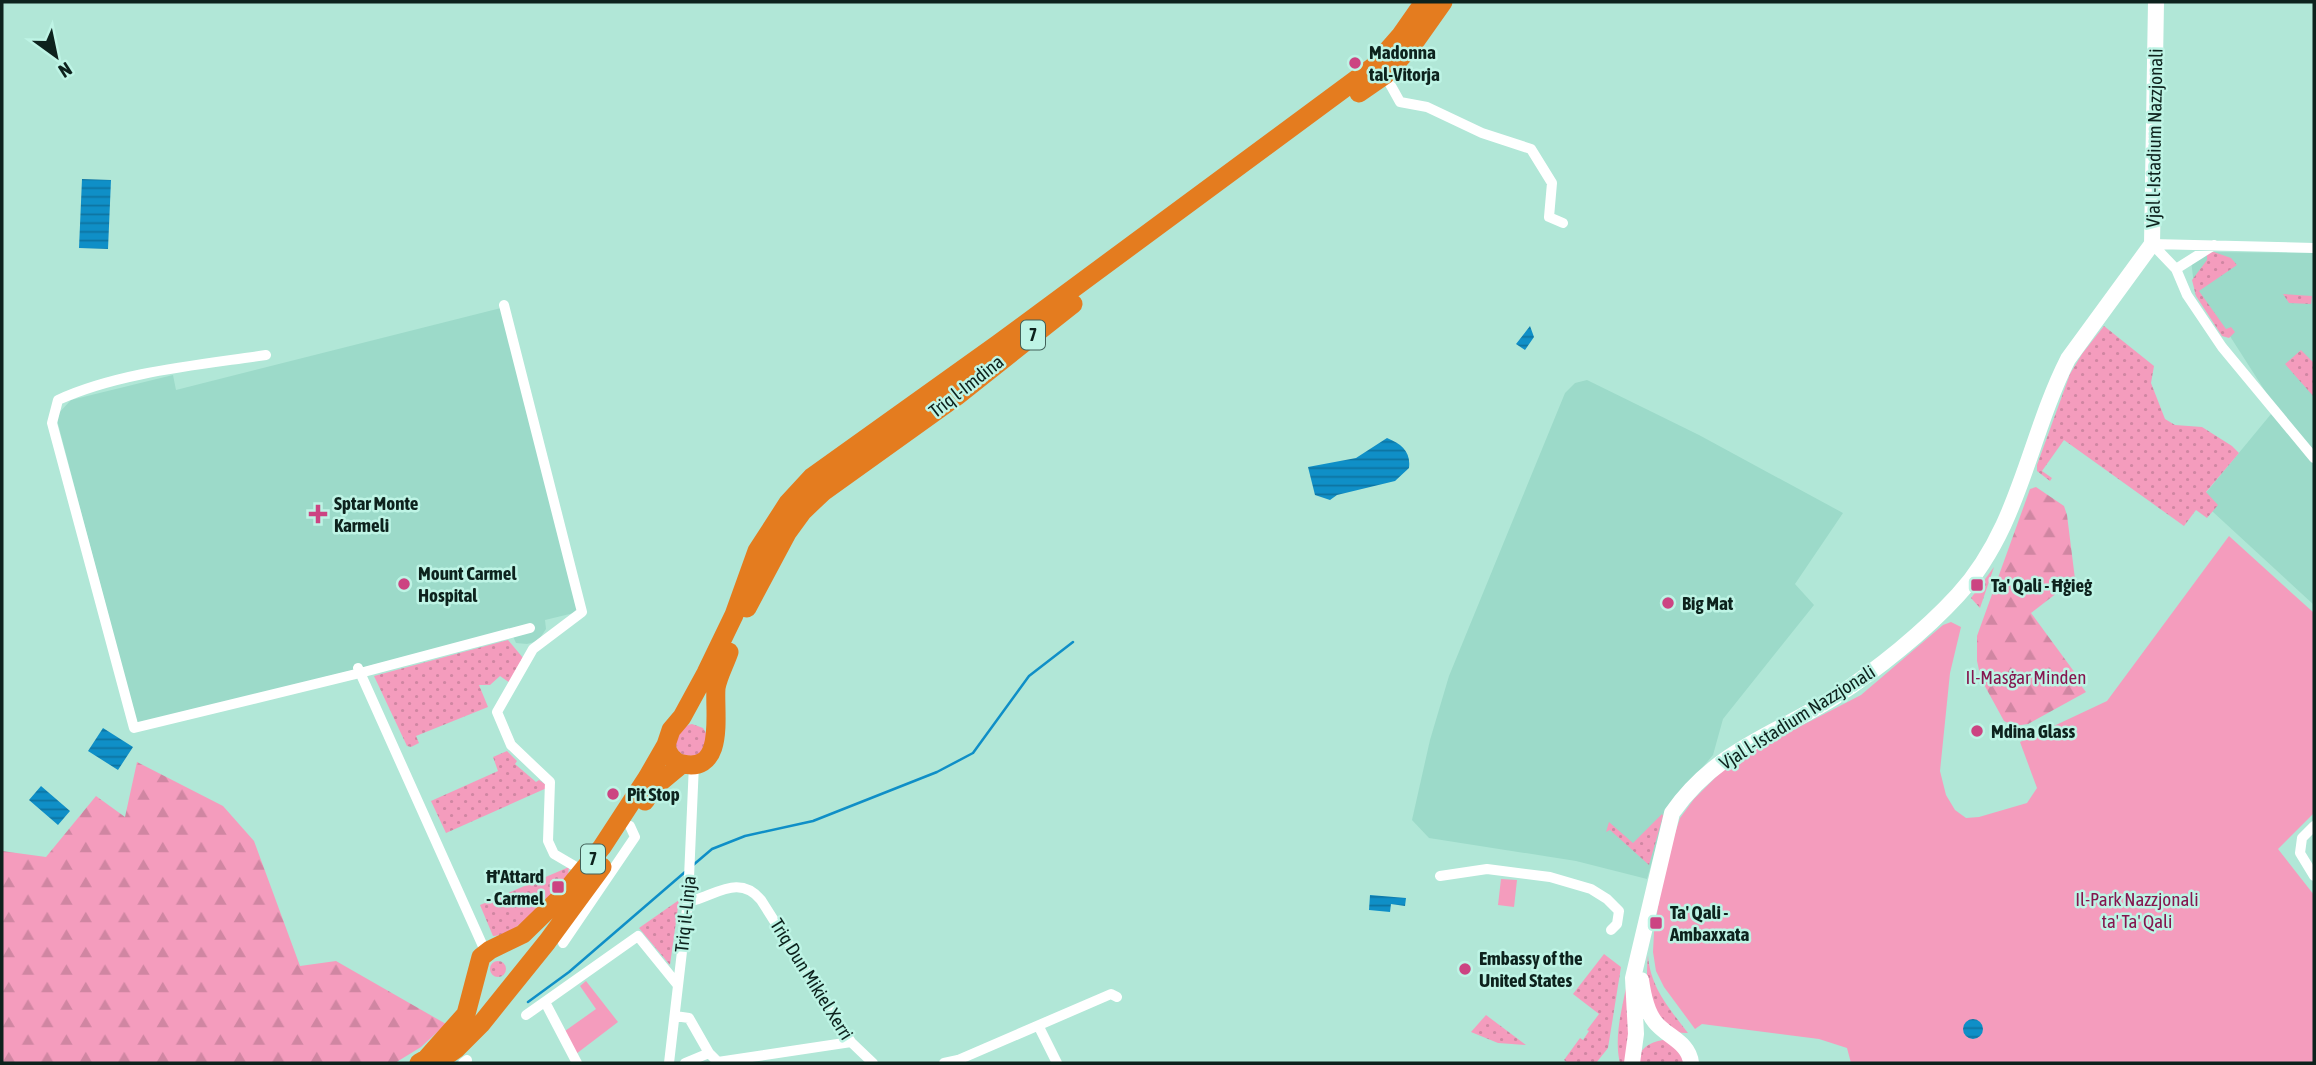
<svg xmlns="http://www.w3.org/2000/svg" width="2316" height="1065" viewBox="0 0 2316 1065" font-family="'Asap Condensed',sans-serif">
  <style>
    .built { fill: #9cdac9 }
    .grass { fill: url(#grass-dots) }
    .forest { fill: url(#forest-firs) }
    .green { fill: #f49cbd }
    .water { fill: url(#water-rules) }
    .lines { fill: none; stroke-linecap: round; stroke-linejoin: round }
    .stream { stroke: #0f8fc7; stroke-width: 2.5 }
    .street { stroke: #fff; stroke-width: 10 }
    .secondary { stroke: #fff; stroke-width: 16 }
    .highway { stroke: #e47c1f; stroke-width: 19 }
    .poi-dot { fill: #cc4482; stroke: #bef4e5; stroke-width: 2.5 }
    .labels { text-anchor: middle; stroke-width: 5; stroke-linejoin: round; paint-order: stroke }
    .shield { fill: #bef4e5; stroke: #426159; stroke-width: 2 }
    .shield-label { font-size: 18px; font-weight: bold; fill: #0d221d }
    .poi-label { font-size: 19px; font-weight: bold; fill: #0d221d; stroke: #bef4e5; text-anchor: start }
    .street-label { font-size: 19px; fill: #0d221d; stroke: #bef4e5 }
    .park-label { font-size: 19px; fill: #85154e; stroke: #bef4e5 }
  </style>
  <defs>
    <pattern id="grass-dots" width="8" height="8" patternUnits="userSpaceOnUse" patternTransform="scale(1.75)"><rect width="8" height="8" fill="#f49cbd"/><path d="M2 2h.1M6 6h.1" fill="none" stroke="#d086a2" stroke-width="1.8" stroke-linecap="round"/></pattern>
    <pattern id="forest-firs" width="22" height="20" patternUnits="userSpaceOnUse" patternTransform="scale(1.75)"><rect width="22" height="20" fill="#f49cbd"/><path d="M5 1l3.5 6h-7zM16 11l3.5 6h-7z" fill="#d086a2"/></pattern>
    <pattern id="water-rules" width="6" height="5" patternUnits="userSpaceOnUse" patternTransform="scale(1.75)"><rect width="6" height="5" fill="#0f8fc7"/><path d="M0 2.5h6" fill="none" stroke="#0d74a1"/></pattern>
  </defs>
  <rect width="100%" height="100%" fill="#b1e7d7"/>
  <!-- built -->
  <path class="built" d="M2208,252L2314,253V605L2200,500L2276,408L2226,330L2195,294L2191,260Z
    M501,308L578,612L545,620L546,629L538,641L527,644L516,643L510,630L137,725L56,416L71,400L173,375L176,390Z
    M1587,380L1699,435L1843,513L1795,584L1814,605L1723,719L1713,755L1667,809L1647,879L1576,861L1429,838L1412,820L1430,740L1449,676L1565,393L1575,383Z"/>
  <!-- grass -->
  <path class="grass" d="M2214,252L2231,258L2237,265L2199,291L2226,329L2231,327L2235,332L2229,338L2222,336L2196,296L2192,280L2207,260V253Z
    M2283,294L2312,296L2311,304L2289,303Z
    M2104,326L2154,366L2151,383L2165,419L2175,425L2202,427L2232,446L2239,453L2206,492L2218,505L2207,518L2196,510L2184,526L2064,440L2042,471L2052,478L2050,481L2037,471V465L2070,374L2082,354Z
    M2301,350L2314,363V397L2285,364Z
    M1994,567L1980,608L1971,598Z
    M508,640L524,659L510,683L500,676L490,685H479L488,707L416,736L419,743L411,747L407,746L374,676Z
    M692,724L703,728L709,738L698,756C693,756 686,756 682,754C668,744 680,726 692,724Z
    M507,751L517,761L515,764L536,782L539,780L549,787L446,833L431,801L498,771L493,757Z
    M1662,814L1663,816L1649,865L1610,830L1606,832L1609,822L1633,843Z
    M569,867L568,875C553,891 517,937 493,936L480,905Z
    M679,900L670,965L639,928Z
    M1604,954L1621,967L1608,1048L1596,1063H1568L1564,1060L1580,1038L1583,1040L1589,1031L1587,1030L1599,1014L1573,994Z
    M1648,955C1650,987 1669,1008 1688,1033C1646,1034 1645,984 1648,955Z
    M490 969a8 8 0 1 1 16 0a8 8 0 1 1-16 0Z
    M1629,973L1633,1034L1627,1063H1620C1613,1035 1624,1001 1629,973Z
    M1486,1015L1526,1045L1498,1043L1471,1032Z
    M1663,1040L1671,1042L1686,1063H1637C1639,1049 1649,1042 1663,1040Z"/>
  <!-- forest -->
  <path class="forest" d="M2036,487L2064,506L2067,515L2075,579L2031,613L2078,677L2076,679L2086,692L2028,724L2014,726L2004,721L1981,679L1977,661V636L2030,489Z
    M137,762L223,806L254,841L300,966L336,961L446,1024L421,1047L395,1063H2V851L46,857L96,796L125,817Z"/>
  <!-- green -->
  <path class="green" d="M2229,536L2314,613V813L2278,849L2314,895V1063H1851L1847,1048L1819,1039L1702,1024L1695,1029L1664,987L1656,971L1653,952L1654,932L1665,864L1680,818L1694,799L1722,771L1741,757L1861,695L1943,625L1951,622L1961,627L1950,673L1940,771L1946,795L1955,810L1966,818L1979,817L2027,803L2037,788L2020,742L2107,701Z
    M1501,879L1517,880L1514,907L1498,905Z
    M586,981L618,1022L576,1054L565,1031L596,1009L580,986Z"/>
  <!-- water -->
  <path class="water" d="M82,179L111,180L108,249L79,248Z
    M1530,326L1534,337L1525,350L1516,344Z
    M1387,438C1402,444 1411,452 1409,468L1395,481L1337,495L1330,500L1315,495L1308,467L1356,458Z
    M103,728L133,747L118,770L88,751Z
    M41,786L70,811L58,825L29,800Z
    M1370,895L1406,898L1405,906L1391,904L1390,912L1369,910Z
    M1963 1029a10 10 0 1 1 20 0a10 10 0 1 1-20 0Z"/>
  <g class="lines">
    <!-- stream -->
    <path class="stream" d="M692,866L712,849L745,836L813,821L937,772L973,753L1029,676L1073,642
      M528,1002L569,972L685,872"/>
    <!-- street -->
    <path class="street" d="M1385,75L1400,102L1427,107L1482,133L1531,149L1552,183L1549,217L1563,223
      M2152,244L2176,269L2187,295L2222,347L2314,458
      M2152,244L2314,248
      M2176,269L2214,245
      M504,305L582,612L533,649L497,712L511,745L550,782L548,841L554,854L583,871
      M266,355C199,365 119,372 58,400L52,423L134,728L360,673L530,628
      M358,668L486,953
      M2314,826L2302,838L2300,853L2314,876
      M1440,876L1487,869L1550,877L1591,889L1607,899L1619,911L1617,924L1611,930
      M688,900H695C720,892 741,876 761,900L851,1042L873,1063
      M563,943L635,837L630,826
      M545,1002L577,1063
      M526,1015L638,936L677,984
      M675,1016L689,1018L709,1053L719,1063
      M1039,1027L1057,1063
      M718,1062L851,1042
      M463,1063L467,1060
      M669,1063L688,900L694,764
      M685,1063L709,1053
      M944,1063L958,1060L1111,994L1117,997"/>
    <!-- secondary -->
    <path class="secondary" d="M1641,980C1643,994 1646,1011 1655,1022C1667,1037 1689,1042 1691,1063
      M1632,1063L1636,1034L1633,978L1672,813C1716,750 1774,735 1835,697C1877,670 1925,631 1958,595C2020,527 2028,438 2068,359L2152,244L2156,2"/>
    <!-- highway -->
    <path class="highway" d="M1359,93L1385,75L1414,43L1443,2
      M747,608L787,533L803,511L823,492L957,396L1073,304
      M666,745C668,755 673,762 683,764C726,773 714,712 716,688C718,676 725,664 729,652
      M645,801L652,789L682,764
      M419,1063L426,1059L466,1014L481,957L490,950L523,934L561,897L602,847L647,778L666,745L671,730L682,717L706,673L734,615L757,551L788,503L812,477L998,344L1373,67L1401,35L1424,2
      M436,1063L456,1049L481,1024L547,942L602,867"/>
  </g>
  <!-- markers -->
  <g class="poi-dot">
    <circle cx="1355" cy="63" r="7"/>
    <path d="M314.5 503.5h7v7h7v7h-7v7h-7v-7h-7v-7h7z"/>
    <circle cx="404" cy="584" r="7"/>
    <rect x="1970" y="578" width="14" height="14" rx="3.5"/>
    <circle cx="1668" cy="603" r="7"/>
    <circle cx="1977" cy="731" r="7"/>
    <circle cx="613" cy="794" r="7"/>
    <rect x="551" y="880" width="14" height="14" rx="3.5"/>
    <rect x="1649" y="916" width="14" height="14" rx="3.5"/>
    <circle cx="1465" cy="969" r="7"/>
  </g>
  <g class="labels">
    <!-- shield labels -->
    <g class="shield">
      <rect x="1021" y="320.5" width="24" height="29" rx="5"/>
      <rect x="581" y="844.5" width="24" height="29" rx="5"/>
    </g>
    <g class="shield-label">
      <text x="1033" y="341">7</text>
      <text x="593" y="865">7</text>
    </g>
    <!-- poi labels -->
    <g class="poi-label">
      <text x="1369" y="59">Madonna<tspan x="1369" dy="22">tal-Vitorja</tspan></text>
      <text x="334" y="510">Sptar Monte<tspan x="334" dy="22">Karmeli</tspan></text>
      <text x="418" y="580">Mount Carmel<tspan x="418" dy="22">Hospital</tspan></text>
      <text x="1991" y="592">Ta' Qali - Ħġieġ</text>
      <text x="1682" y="610">Big Mat</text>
      <text x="1991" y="738">Mdina Glass</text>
      <text x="627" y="801">Pit Stop</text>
      <text x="544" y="883" text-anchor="end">Ħ'Attard<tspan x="544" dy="22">- Carmel</tspan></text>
      <text x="1670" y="919">Ta' Qali -<tspan x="1670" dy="22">Ambaxxata</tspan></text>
      <text x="1479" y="965">Embassy of the<tspan x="1479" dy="22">United States</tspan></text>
    </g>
    <!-- street labels -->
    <g class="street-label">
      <text transform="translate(2154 138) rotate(-89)" y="7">Vjal l-Istadium Nazzjonali</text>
      <text transform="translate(966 386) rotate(-38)" y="7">Triq l-Imdina</text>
      <text transform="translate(1797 717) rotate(-32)" y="7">Vjal l-Istadium Nazzjonali</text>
      <text transform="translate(685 914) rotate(-84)" y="7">Triq il-Linja</text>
      <text transform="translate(812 979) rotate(58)" y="7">Triq Dun Mikiel Xerri</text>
    </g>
    <!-- park labels -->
    <g class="park-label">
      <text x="2026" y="684">Il-Masġar Minden</text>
      <text x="2137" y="906">Il-Park Nazzjonali<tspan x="2137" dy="22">ta' Ta' Qali</tspan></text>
    </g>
  </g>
  <!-- border -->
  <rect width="2316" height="1065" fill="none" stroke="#0d221d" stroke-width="7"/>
  <!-- north arrow -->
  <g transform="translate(56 56) rotate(147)" stroke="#bef4e5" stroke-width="5" paint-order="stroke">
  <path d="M0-5L12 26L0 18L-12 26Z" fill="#0d221d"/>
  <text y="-10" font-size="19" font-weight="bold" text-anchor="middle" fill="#0d221d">N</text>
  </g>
</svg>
